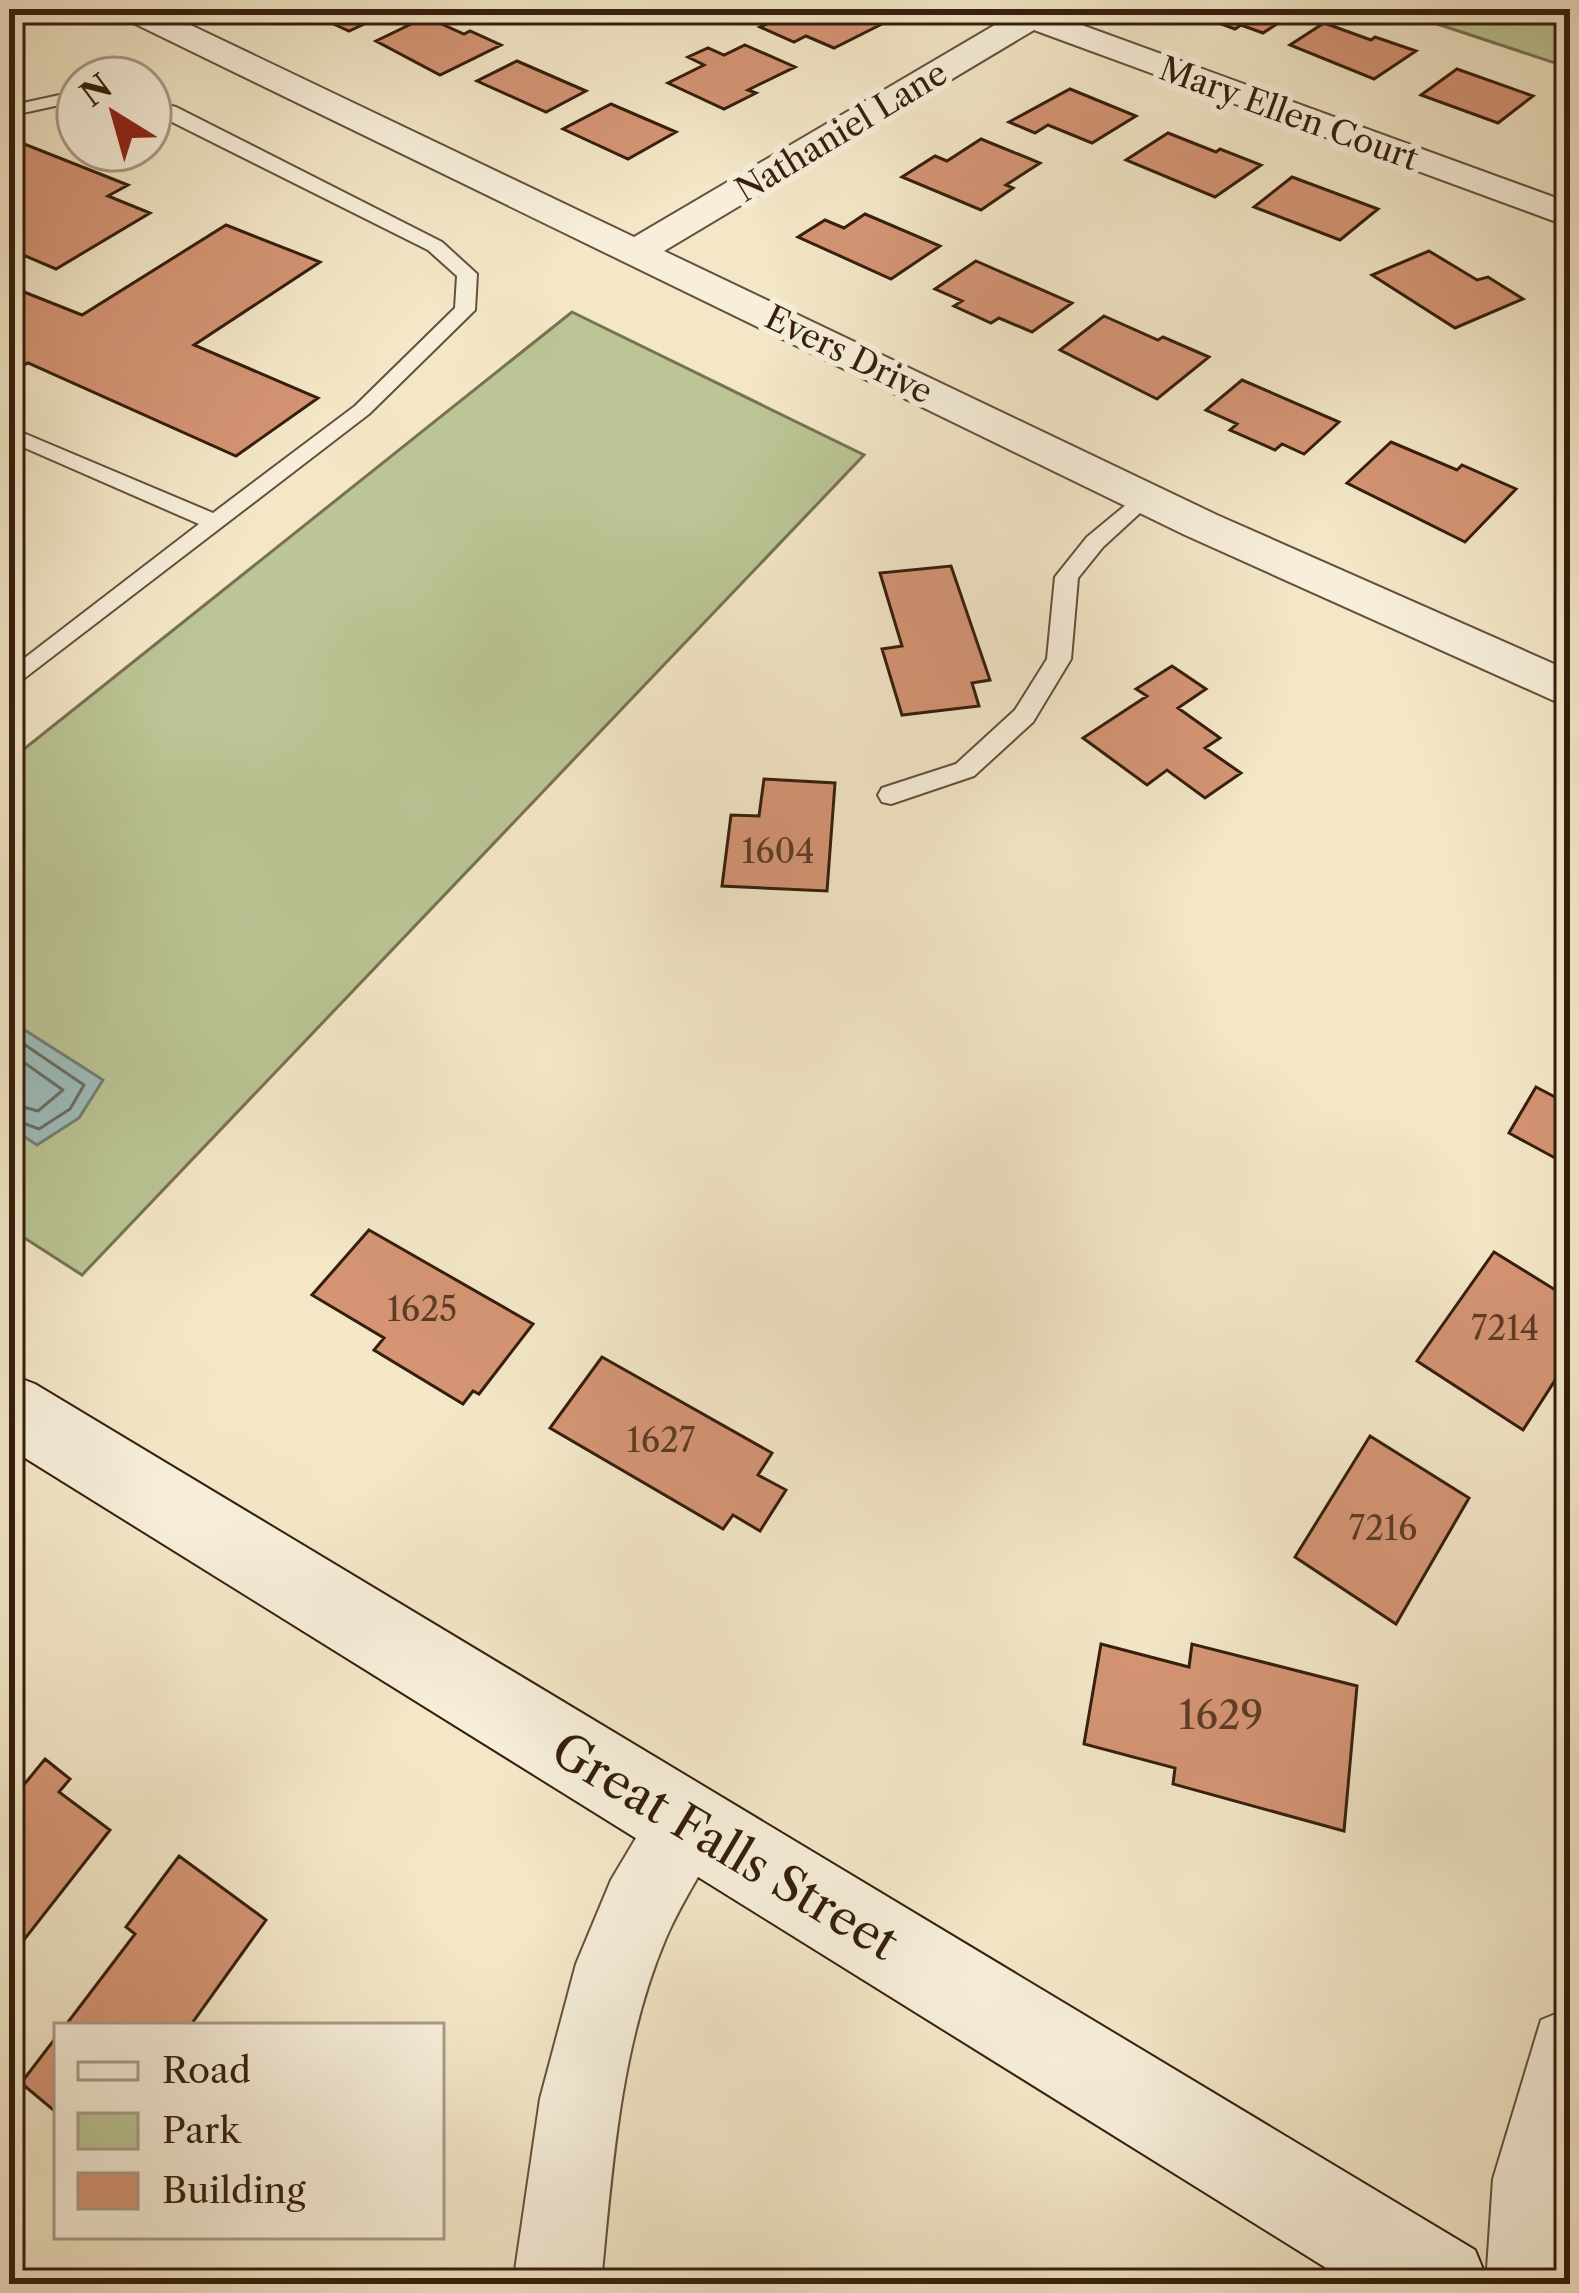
<svg xmlns="http://www.w3.org/2000/svg" width="1579" height="2293" viewBox="0 0 1579 2293" font-family="'Libre Caslon Text',serif">
  <style>
    .green { fill: #bbc595; stroke: #787250; stroke-width: 3 }
    .water { fill: #9dbebd; stroke: #737e76; stroke-width: 3 }
    .lines { fill: none; stroke-linecap: round; stroke-linejoin: round }
    .shore { stroke: #696e64; stroke-width: 3 }
    .building { fill: #d59575; stroke: #351e0c; stroke-width: 3 }
    .service-casing { stroke: #64503b; stroke-width: 4 }
    .minor-casing { stroke: #64503b; stroke-width: 4 }
    .secondary-casing { stroke: #351e0c; stroke-width: 4 }
    .service { fill: #f7efdb; fill-rule: evenodd }
    .minor { fill: #f7efdb; fill-rule: evenodd }
    .secondary { fill: #f7efdb; fill-rule: evenodd }
    .labels { text-anchor: middle; stroke-width: 12; stroke-linejoin: round; paint-order: stroke }
    .far-street-label { font-size: 33px; fill: #351e0c; stroke: #f7efdb }
    .number-label { font-size: 33px; fill: #5d3c26 }
    .near-number-label { font-size: 39px; fill: #5d3c26 }
    .near-street-label { font-size: 48px; fill: #351e0c; stroke: #f7efdb }
  </style>
  <rect width="100%" height="100%" fill="#f3e7c8"/>
  <filter id="stains"><feTurbulence type="fractalNoise" baseFrequency=".00167" numOctaves="4"/><feColorMatrix values="0 0 0 0 .2 0 0 0 0 .09 0 0 0 0 .02 0 0 0 .5 -.17"/></filter>
  <radialGradient id="worn" r=".72"><stop offset=".6" stop-color="#630" stop-opacity="0"/><stop offset="1" stop-color="#630" stop-opacity=".3"/></radialGradient>
  <!-- green -->
  <path class="green" d="M1392,9H1570V68Z
    M572,312L864,455L82,1275L9,1228V761Z"/>
  <!-- water -->
  <path class="water" d="M9,1020L103,1080L79,1118L37,1145L9,1127Z"/>
  <g class="lines">
    <!-- shore -->
    <path class="shore" d="M9,1034L84,1085L70,1109L39,1129L9,1118
      M9,1052L63,1090L38,1111L9,1103"/>
  </g>
  <!-- building -->
  <path class="building" d="M301,9H396L349,31Z
    M780,9H841L880,25L834,48L806,36L794,42L760,27L773,21L763,17Z
    M1196,9H1300L1263,33L1241,25L1235,29L1205,18L1211,14Z
    M426,17L464,34L470,31L501,45L440,75L376,41Z
    M1324,23L1371,40L1375,37L1416,51L1374,79L1290,45Z
    M745,45L795,67L748,90L756,93L724,109L668,83L704,65L688,57L708,48L724,55Z
    M517,61L586,91L546,112L477,81Z
    M1457,69L1533,96L1498,123L1421,95Z
    M1070,89L1136,116L1092,143L1048,125L1035,133L1009,122Z
    M611,104L676,132L628,159L563,129Z
    M1168,133L1216,152L1220,149L1261,165L1215,197L1126,160Z
    M9,138L128,185L108,196L150,213L56,269L9,249Z
    M981,139L1040,163L1006,185L1013,188L981,210L902,177L935,156L947,161Z
    M1292,177L1378,209L1340,240L1254,207Z
    M865,214L940,246L891,279L798,237L825,220L844,228Z
    M226,225L320,262L194,345L318,398L236,456L28,363L9,371V286L82,315Z
    M1429,251L1477,280L1488,277L1523,299L1455,328L1372,275Z
    M976,261L1072,303L1032,332L999,318L991,323L954,306L962,301L935,289Z
    M1104,316L1158,340L1163,337L1209,357L1157,399L1060,350Z
    M1242,380L1339,422L1304,454L1282,444L1275,450L1230,430L1237,424L1206,410Z
    M1391,442L1457,470L1462,465L1516,489L1465,542L1347,483Z
    M951,566L990,680L972,683L979,706L902,715L882,649L902,646L880,573Z
    M1172,666L1206,689L1178,708L1220,738L1205,748L1241,773L1205,798L1167,770L1147,785L1083,738L1147,696L1136,689Z
    M764,779L835,783L827,891L722,886L731,815L759,816Z
    M1536,1087L1570,1105V1166L1509,1133Z
    M369,1230L533,1324L479,1394L473,1391L463,1404L374,1350L384,1338L312,1295Z
    M1494,1252L1570,1299V1357L1523,1430L1417,1361Z
    M602,1357L772,1453L758,1475L786,1490L760,1531L733,1515L723,1529L550,1428Z
    M1370,1436L1469,1498L1396,1624L1295,1557Z
    M1101,1644L1189,1667L1192,1644L1357,1686L1344,1831L1173,1784L1175,1768L1084,1744Z
    M45,1759L70,1779L59,1792L110,1830L9,1959V1803Z
    M179,1856L266,1920L190,2026H65L135,1934L126,1927Z
    M57,2036V2113L21,2083Z"/>
  <g class="lines">
    <!-- service casing -->
    <g class="service-casing">
      <path id="service" d="M78,91V101L9,116V106Z
        M150,101L176,107L442,242L477,274L475,310L369,414L9,690V670L199,524L9,441V427L213,513L355,406L455,308L457,276L428,250L150,111Z
        M1144,490L1152,492V502L1103,547L1078,578L1071,659L1033,722L974,776L891,804L882,802L878,795L882,788L956,764L1015,710L1047,659L1055,577L1087,537Z"/>
    </g>
    <!-- minor casing -->
    <g class="minor-casing">
      <path id="minor" d="M115,9H157L634,237L1005,19L992,9H1061L1057,16L1570,203V227L1034,30L664,251L1217,515L1570,671V708L1185,535L119,16Z
        M688,1785L715,1796L726,1823C709,1863 683,1898 666,1938C620,2046 612,2169 601,2284H513L540,2099L576,1964L611,1880L661,1796Z
        M1570,2008V2284H1486L1493,2179L1541,2020Z"/>
    </g>
    <!-- secondary casing -->
    <g class="secondary-casing">
      <path id="secondary" d="M9,1374L35,1384L1475,2250L1489,2284H1352L9,1448Z"/>
    </g>
    <!-- service -->
    <use href="#service" class="service"/>
    <!-- minor -->
    <use href="#minor" class="minor"/>
    <!-- secondary -->
    <use href="#secondary" class="secondary"/>
  </g>
  <g class="labels">
    <!-- far-street labels -->
    <g class="far-street-label">
      <text transform="translate(1289 113) rotate(20)" y="12">Mary Ellen Court</text>
      <text transform="translate(841 131) rotate(-31)" y="12">Nathaniel Lane</text>
      <text transform="translate(849 354) rotate(26)" y="12">Evers Drive</text>
    </g>
    <!-- number labels -->
    <g class="number-label">
      <text x="778" y="863">1604</text>
      <text x="422" y="1321">1625</text>
      <text x="1505" y="1340">7214</text>
      <text x="661" y="1452">1627</text>
      <text x="1383" y="1540">7216</text>
    </g>
    <!-- near-number labels -->
    <g class="near-number-label">
      <text x="1221" y="1729">1629</text>
    </g>
    <!-- near-street labels -->
    <g class="near-street-label">
      <text transform="translate(725 1846) rotate(31)" y="17">Great Falls Street</text>
    </g>
  </g>
  <!-- margin -->
  <rect width="1579" height="2293" fill="none" stroke="#f3e7c8" stroke-width="48"/>
  <rect x="12" y="12" width="1555" height="2269" fill="none" stroke="#351e0c" stroke-width="6"/>
  <rect x="24" y="24" width="1531" height="2245" fill="none" stroke="#351e0c" stroke-width="3"/>
  <!-- legend -->
  <rect x="54" y="2023" width="390" height="216" fill="#f7efdb" stroke="#a99b88" stroke-width="3"/>
  <rect x="78" y="2062" width="60" height="18" fill="#f7efdb" stroke="#a99b88" stroke-width="3"/>
  <text x="162" y="2083" font-size="36" fill="#351e0c">Road</text>
  <rect x="78" y="2113" width="60" height="36" fill="#bbc595" stroke="#a99b88" stroke-width="3"/>
  <text x="162" y="2143" font-size="36" fill="#351e0c">Park</text>
  <rect x="78" y="2173" width="60" height="36" fill="#d59575" stroke="#a99b88" stroke-width="3"/>
  <text x="162" y="2203" font-size="36" fill="#351e0c">Building</text>
  <!-- north arrow -->
  <g transform="translate(114 114) rotate(323)"><circle r="57" fill="#f7efdb" stroke="#a99b88" stroke-width="3"/>
  <path d="M0-9L21 45L0 30L-21 45Z" fill="#8f2418"/>
  <text y="-18" font-size="33" font-weight="bold" text-anchor="middle" fill="#351e0c">N</text>
  </g>
  <rect width="100%" height="100%" filter="url(#stains)"/>
  <rect width="100%" height="100%" fill="url(#worn)"/>
</svg>
